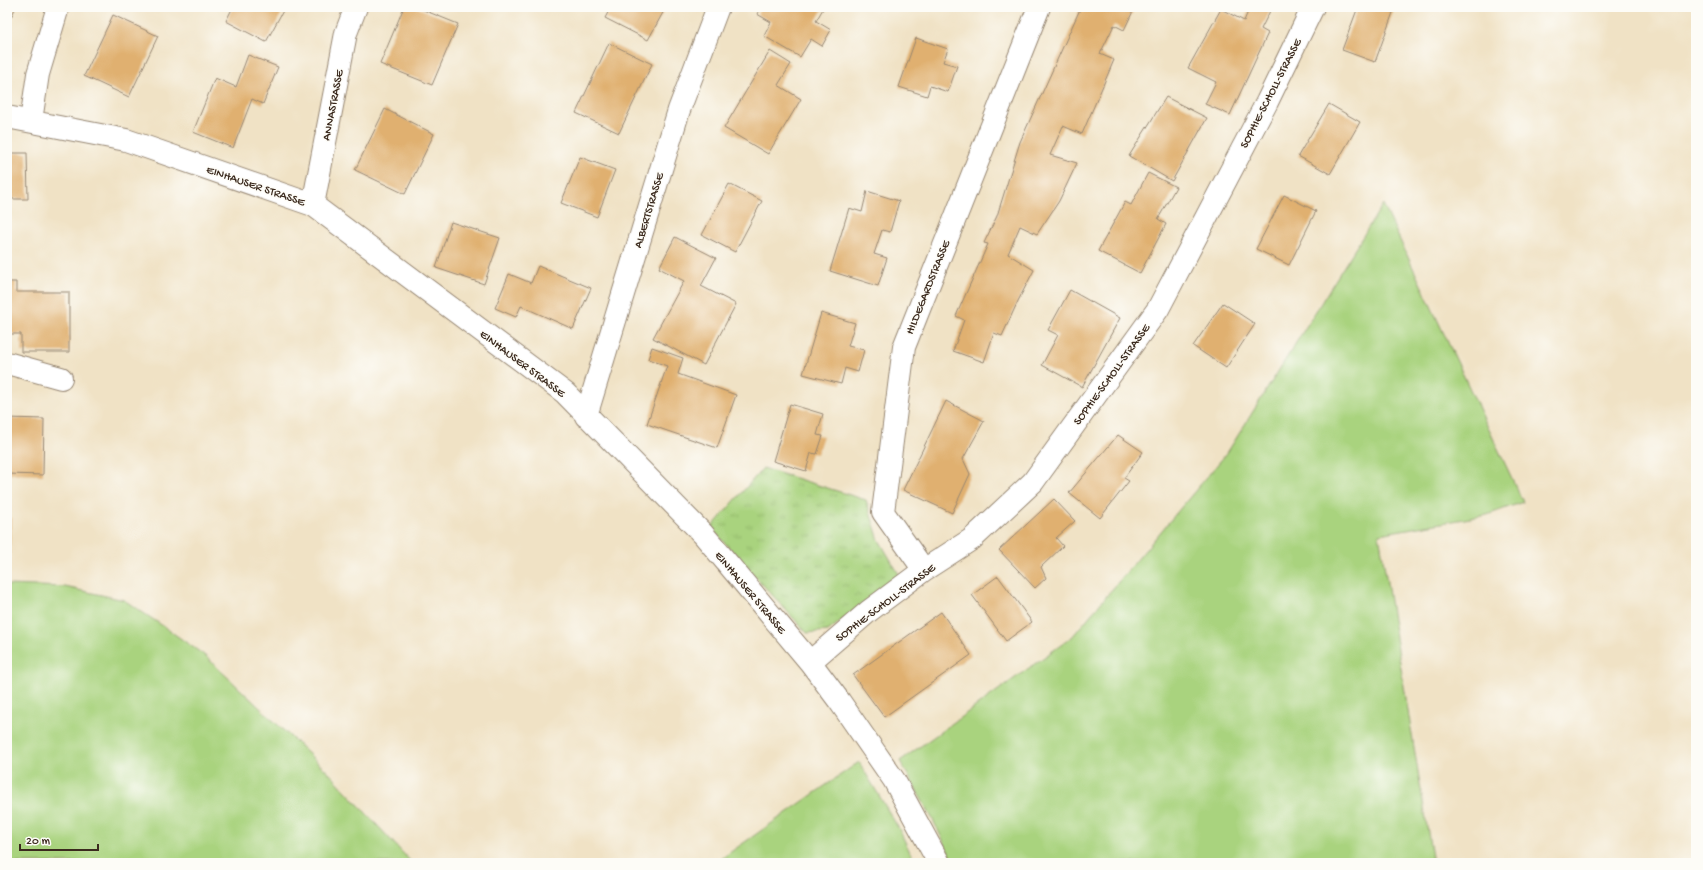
<svg xmlns="http://www.w3.org/2000/svg" width="1703" height="870" viewBox="0 0 1703 870" font-family="'Gochi Hand',sans-serif">
  <style>
    .grass { fill: #a9d37e; stroke: #727e4e }
    .park { fill: url(#park-tufts); stroke: #727e4e }
    .building { fill: #e0b06f }
    .lines { fill: none; stroke-linecap: round; stroke-linejoin: round }
    .street-casing { stroke: #968672; stroke-width: 24 }
    .street { stroke: #fff; stroke-width: 22 }
    .labels { text-anchor: middle; stroke-width: 3; stroke-linejoin: round; paint-order: stroke }
    .street-label { font-size: 12px; fill: #3b2a1e; stroke: #fdfcf7 }
  </style>
  <defs>
    <pattern id="park-tufts" width="24" height="20" patternUnits="userSpaceOnUse"><rect width="24" height="20" fill="#a9d37e"/><path d="M3 7l-1-3M5 7V3M7 7l1-3M15 17l-1-3M17 17v-4M19 17l1-3" fill="none" stroke="#92b56c"/></pattern>
  </defs>
  <rect width="100%" height="100%" fill="#fdfcf7"/>
  <filter id="ink" filterUnits="userSpaceOnUse"><feTurbulence type="fractalNoise" baseFrequency=".025" numOctaves="2"/><feDisplacementMap in="SourceGraphic" scale="8" xChannelSelector="R" yChannelSelector="G"/><feConvolveMatrix kernelMatrix="1 2 1 2 8 2 1 2 1" color-interpolation-filters="sRGB"/></filter>
  <filter id="wash" filterUnits="userSpaceOnUse"><feTurbulence type="fractalNoise" baseFrequency=".012" numOctaves="4" result="noise"/><feDisplacementMap in="SourceGraphic" scale="16" xChannelSelector="R" yChannelSelector="G"/><feGaussianBlur stdDeviation="0.9" result="paint"/><feColorMatrix in="noise" values="0 0 0 0 0 0 0 0 0 0 0 0 0 0 0 0 0 1.4 0 .05"/><feComposite in="paint" operator="in"/></filter>
  <g filter="url(#wash)">
    <rect width="100%" height="100%" fill="#f0e2c5"/>
    <!-- grass -->
    <path class="grass" d="M1383,204L1523,502L1487,515L1379,534L1433,863H954L932,818L900,761L1072,637L1227,453Z
      M7,585L65,587L124,600L163,626L204,655L332,776L412,863H7Z
      M859,762L899,829L915,863H715Z"/>
    <!-- park -->
    <path class="park" d="M763,468L866,500L879,540L900,576L828,631L807,633L711,528Z"/>
    <g id="blocks">
      <!-- building -->
      <path class="building" d="M7,7H16L7,25Z
        M233,7H285L266,42L226,21Z
        M404,7H416L458,24L432,85L380,64Z
        M611,7H666L648,40L605,18Z
        M761,7H824L816,21L831,30L822,46L811,39L800,57L764,36L771,22L757,14Z
        M1081,7H1135L1124,30L1114,25L1100,54L1114,60L1082,134L1063,126L1050,155L1077,163L1059,201L1037,234L1020,226L1008,254L1034,270L1018,301L1002,336L994,333L984,362L953,351L964,320L956,316L988,244L984,243L997,216L1020,142Z
        M1250,7H1272L1261,29L1268,33L1230,115L1205,104L1216,82L1188,68L1221,9L1244,21Z
        M1358,7H1395L1375,62L1342,50Z
        M113,15L158,36L129,97L84,76Z
        M916,38L948,49L943,62L957,66L948,92L930,86L927,96L899,87Z
        M609,43L652,64L619,133L576,113Z
        M770,51L791,64L778,85L801,99L768,154L724,128Z
        M248,55L278,67L263,104L252,99L233,148L193,132L215,78L236,87Z
        M1166,97L1207,118L1172,181L1129,156Z
        M1329,104L1360,122L1330,174L1298,156Z
        M385,109L434,134L405,194L355,170Z
        M7,153H27L28,199H7Z
        M580,157L615,170L597,217L561,203Z
        M1148,173L1176,187L1158,219L1166,224L1140,273L1098,251L1125,202L1131,205Z
        M729,184L762,201L735,252L702,235Z
        M867,191L899,201L890,232L882,230L874,254L887,258L878,286L830,271L849,208L862,212Z
        M1284,195L1316,211L1289,265L1256,249Z
        M451,222L500,238L484,284L436,268Z
        M675,237L716,258L701,286L736,304L704,365L653,338L684,281L659,268Z
        M538,266L591,288L573,329L521,306L516,317L495,308L509,274L531,283Z
        M7,282H16V292H69V352H21V334H7Z
        M1070,290L1120,318L1082,387L1042,365L1058,335L1048,330Z
        M1223,303L1255,324L1226,368L1193,346Z
        M821,313L855,323L848,346L864,350L858,372L845,368L841,384L803,374Z
        M652,347L683,358L678,374L736,395L717,448L647,424L667,366L648,359Z
        M946,401L984,421L963,459L970,474L952,513L903,490Z
        M790,404L823,414L817,435L823,436L817,454L811,453L806,471L773,461Z
        M7,418L44,419L43,475L7,474Z
        M1118,435L1143,452L1124,478L1129,481L1100,518L1069,493Z
        M1054,499L1075,521L1056,538L1063,546L1041,567L1046,578L1035,588L999,550Z
        M7,517L11,518L9,569H7Z
        M998,576L1032,622L1006,641L972,595Z
        M941,612L971,655L884,717L853,675Z"/>
    </g>
  </g>
  <g filter="url(#ink)">
    <use href="#blocks" fill-opacity="0" stroke="#968672" stroke-width="1"/>
    <g class="lines">
      <!-- street casing -->
      <g class="street-casing">
        <path id="street" d="M7,117L126,140L313,205L565,393L703,534L810,662L840,702L894,780L939,863
          M31,121L38,74L58,7
          M313,205L346,33L356,7
          M7,363L61,378
          M586,416L679,110L718,7
          M924,570L883,512L904,347L1039,7
          M810,662L869,611L924,570L972,539L1033,482L1158,309L1267,102L1313,7"/>
      </g>
      <!-- street -->
      <use href="#street" class="street"/>
    </g>
  </g>
  <g class="labels">
    <!-- street labels -->
    <g class="street-label">
      <text transform="translate(1270 93) rotate(-63)" y="4">SOPHIE-SCHOLL-STRASSE</text>
      <text transform="translate(332 105) rotate(-79)" y="4">ANNASTRASSE</text>
      <text transform="translate(256 185) rotate(19)" y="4">EINHAUSER STRASSE</text>
      <text transform="translate(648 210) rotate(-73)" y="4">ALBERTSTRASSE</text>
      <text transform="translate(927 287) rotate(-68)" y="4">HILDEGARDSTRASSE</text>
      <text transform="translate(523 363) rotate(37)" y="4">EINHAUSER STRASSE</text>
      <text transform="translate(1111 374) rotate(-54)" y="4">SOPHIE-SCHOLL-STRASSE</text>
      <text transform="translate(751 592) rotate(50)" y="4">EINHAUSER STRASSE</text>
      <text transform="translate(885 602) rotate(-37)" y="4">SOPHIE-SCHOLL-STRASSE</text>
    </g>
  </g>
  <!-- margin -->
  <rect width="1703" height="870" fill="none" stroke="#fdfcf7" stroke-width="24"/>
  <!-- scale -->
  <path d="M20 844v6h78v-6" fill="none" stroke="#3b2a1e" stroke-width="2"/>
  <text x="26" y="844" font-size="12" fill="#3b2a1e" stroke="#fdfcf7" stroke-width="3" paint-order="stroke">20 m</text>
</svg>
